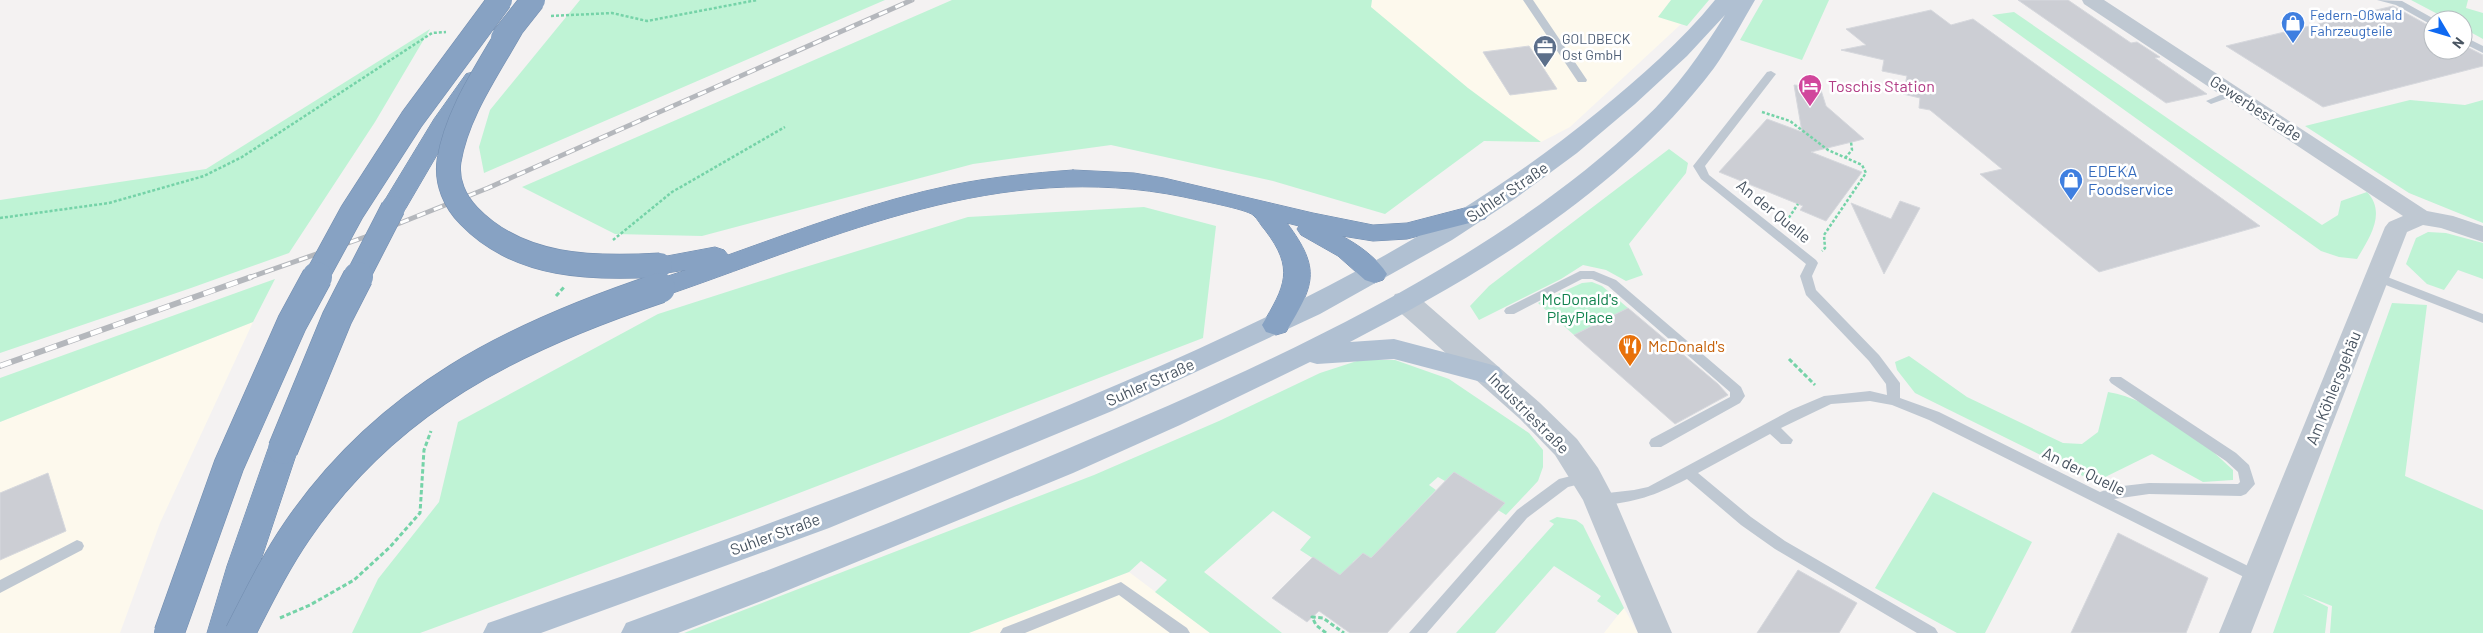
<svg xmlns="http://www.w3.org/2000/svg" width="2483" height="633" viewBox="0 0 2483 633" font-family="Barlow,sans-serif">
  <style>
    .commercial { fill: #fdf9ed }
    .green { fill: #bff3d5 }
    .building { fill: #ccced4; stroke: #d6d8dd }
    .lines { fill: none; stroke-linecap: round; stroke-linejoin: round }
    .motorway-casing { stroke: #728daf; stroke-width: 1 }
    .path-far1 { stroke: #75d3a8; stroke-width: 2.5; stroke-dasharray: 3 2; stroke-linecap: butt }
    .path { stroke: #75d3a8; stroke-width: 3; stroke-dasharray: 4.5 2.5; stroke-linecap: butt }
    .service { fill: #bfc8d2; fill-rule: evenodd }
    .minor { fill: #bfc8d2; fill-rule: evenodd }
    .tertiary { fill: #bfc8d2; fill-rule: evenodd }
    .primary { fill: #b0c0d2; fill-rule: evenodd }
    .motorway { fill: #87a2c3; fill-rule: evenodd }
    .rail-far1-casing { stroke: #b4b7bc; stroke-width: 5 }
    .rail-casing { stroke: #b4b7bc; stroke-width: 6 }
    .rail-far1 { stroke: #fff; stroke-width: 3; stroke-dasharray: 9; stroke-linecap: butt }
    .rail { stroke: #fff; stroke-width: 4.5; stroke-dasharray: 12; stroke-linecap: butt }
    .motorway-bridge-far1-casing { stroke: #728daf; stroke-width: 25; stroke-linecap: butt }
    .motorway-bridge-casing { stroke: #728daf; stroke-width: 31; stroke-linecap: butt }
    .motorway-bridge-far1 { stroke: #87a2c3; stroke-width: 24 }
    .motorway-bridge { stroke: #87a2c3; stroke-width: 30 }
    .labels { text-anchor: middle; stroke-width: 5; stroke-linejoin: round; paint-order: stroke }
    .far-shop-label { font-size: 14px; fill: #366cbe; stroke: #fff; text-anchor: start }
    .far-service-label { font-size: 14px; fill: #4e5e75; stroke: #fff; text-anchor: start }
    .hotel-label { font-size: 16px; fill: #b23c85; stroke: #fff; text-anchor: start }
    .street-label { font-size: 16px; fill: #485461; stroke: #fff }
    .shop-label { font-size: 16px; fill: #366cbe; stroke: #fff; text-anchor: start }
    .park-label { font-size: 16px; fill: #12834f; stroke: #fff }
    .food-label { font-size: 16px; fill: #c56008; stroke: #fff; text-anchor: start }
  </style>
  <rect width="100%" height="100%" fill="#f4f2f2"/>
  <!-- commercial -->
  <path class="commercial" d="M1329,0H1707L1570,127L1541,142L1484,141Z
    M253,322L160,523L120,633H0V422Z
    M1129,572L1210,633H968Z
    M1624,608L1638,633H1604L1618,615Z"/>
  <!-- green -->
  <path class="green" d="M580,0H885L484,173L479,147L490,110Z
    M952,0H1372L1371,7L1468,88L1541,142L1484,141L1385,214L1273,181L1111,145L973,164L702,236L615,234L522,187Z
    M1671,0H1709L1687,26L1658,17Z
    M1763,0H1829L1802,60L1740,40Z
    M2411,0H2468L2466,8L2483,13V39L2463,28V20H2449Z
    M2014,12L2322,225L2338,215L2341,201L2367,192C2387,213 2369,238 2357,259L2339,257L2321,251L1992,15Z
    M430,29L375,122L289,253L191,288L0,353V200L206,169Z
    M2410,100L2465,105L2483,100V223L2409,193L2305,126Z
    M1669,149L1688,163L1686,173L1629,244L1643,275L1626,281L1606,270L1583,265L1561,279L1479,320L1470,306L1489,286Z
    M1144,207L1216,226L1203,338L760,508L420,633H352L378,579L439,502L458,422L658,314L786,273L968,217Z
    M2428,232L2446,233L2483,243V279L2458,270L2444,290L2427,284L2406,264L2416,238Z
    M275,279L253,322L0,422V378Z
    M1592,282L1602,286L1628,308L1574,335L1538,303L1582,283Z
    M2392,303L2427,305L2405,476L2483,510V633H2330L2332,606L2302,594L2328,607L2325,633H2273Z
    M1909,356L1967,397L2063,443L2082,444L2098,432L2108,392C2155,400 2199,438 2233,470V480L2203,482L2152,454L2095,482L1915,393L1897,370L1895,362Z
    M1360,360H1395L1449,379L1529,433L1543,450V467L1538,481L1506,515L1498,510L1505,503L1454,472L1445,481L1438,477L1429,485L1436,490L1371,558L1363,553L1353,562L1348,581L1300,550L1311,537L1273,511L1204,572L1282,633H1210L1155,592L1167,580L1141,561L1129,572L969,633H684L1094,475L1219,421L1320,373Z
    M1933,492L2032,542L1985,633H1957L1875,588Z
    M1557,517L1576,520L1583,525L1624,608L1618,615L1597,601L1601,596L1554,566L1495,633H1456L1554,524L1549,521Z"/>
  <!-- building -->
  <path class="building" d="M2018,0H2068L2131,43L2137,42L2160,57L2155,58L2207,94L2166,103Z
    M2393,6L2433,28V50H2463V45L2483,55V66L2323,107L2226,46Z
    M1931,10L1951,25L1973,19L2260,226L2099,272L1980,174L2002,169L1930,110L1919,108L1920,98L1903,94L1907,76L1882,71L1884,60L1841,50L1866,45L1846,29Z
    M1529,46L1557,89L1510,95L1483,52Z
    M1794,85L1820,87L1826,106L1864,139L1811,152L1862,172L1826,221L1800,210L1803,206L1719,172L1767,119L1802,132Z
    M1900,201L1920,208L1884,274L1851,203L1891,219Z
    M1628,308L1718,384L1728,395L1675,424L1574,335Z
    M1454,472L1505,503L1387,633H1350L1319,611L1307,622L1272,598L1313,557L1340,575L1363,553L1371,558Z
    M48,473L66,531L0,560V493Z
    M2118,533L2208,578L2186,633H2071Z
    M1798,570L1857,603L1839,633H1757Z"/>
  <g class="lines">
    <!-- motorway casing -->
    <g class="motorway-casing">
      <path id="motorway" d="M474,72L482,74L485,79L458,119L406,208L402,214L393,216L384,214L380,208L434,119L466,74Z
        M1073,170L1134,173L1164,178L1313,213L1373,225L1407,223L1476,205L1485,207L1489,213L1485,219L1407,239L1373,241L1342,236C1359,245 1377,258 1387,274L1383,280L1374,283L1365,280L1338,256L1301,235L1297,229L1299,226L1287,223C1322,270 1314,285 1286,332L1276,335L1266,332L1262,325C1285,286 1295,269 1265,230C1261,226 1258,219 1253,215C1246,209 1197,200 1184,197C998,159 841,235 670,294L660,297L650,294L647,288L650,282L686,270L660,274L651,271L647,265L651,259L715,247L724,250L728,255C801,229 875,201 952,185C992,177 1032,173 1073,170Z
        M283,437L294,441L298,449L259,566L241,633H207L227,566L268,449L272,441Z"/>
    </g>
    <!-- path-far1 -->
    <path class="path-far1" d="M551,16L612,13L647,21L757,0
      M1762,112L1790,121L1828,150L1862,165L1866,173L1824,235L1825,248L1822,251
      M1845,158L1852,150L1851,142
      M0,218L109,203L204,176L242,157L432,33L446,32
      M1786,222L1798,204
      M613,240L672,192L785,127"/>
    <!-- path -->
    <path class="path" d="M556,296L565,286
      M1789,359L1815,385
      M280,618L310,605L354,580L390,547L420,513L424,450L431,431
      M1326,633L1316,625L1312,617L1323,618L1344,633"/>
    <!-- service -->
    <path class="service" d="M1523,0H1533L1587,80L1586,82H1578Z
      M2377,0L2402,1L2436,20H2433V25L2430,24L2396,5Z
      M2463,36L2483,46V53L2463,43Z
      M1771,71L1776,74L1705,166L1709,175L1816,260L1818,263L1812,276L1816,290L1879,355L1900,383V398L1939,412L2100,492L2114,487L2149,483L2238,484L2240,482L2238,472L2226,461L2111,383L2109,380L2111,377H2121L2236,453L2249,465L2255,484L2246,494L2241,496L2149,494L2114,499L2262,573L2264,577L2262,581L2257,583L2252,581L1929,420L1892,405L1870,401L1831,404L1781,428L1793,440L1791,444H1781L1770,434L1698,473L1751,517L1785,541L1935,628L1938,633H1917L1775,549L1741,525L1687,479C1652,497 1638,501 1599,506L1594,504L1592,500L1594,496L1599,494L1634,490L1648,487L1791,410L1824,396L1870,391L1887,395L1886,384L1869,361L1806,295L1800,276L1806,264L1701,179L1693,166L1767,72Z
      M2232,90L2237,93L2236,95L2211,104L2206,101Z
      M1580,271H1594L1616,280L1741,387L1745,396L1740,403L1661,447H1651L1649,443L1651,439L1730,397V392L1608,286L1592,279H1582L1514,314H1506L1504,311L1506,308Z
      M2377,273L2483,314V323L2373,280L2371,277Z
      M1587,472L1592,473L1594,477L1592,481L1568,487L1527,518L1427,633H1409L1517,510L1559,479Z
      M77,540L82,542L84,546L82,550L0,593V580Z
      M1121,582L1187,628L1190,633H1170L1119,595L1025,633H1000L1003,628Z"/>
    <!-- minor -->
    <path class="minor" d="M2082,0H2104L2427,211L2453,216L2483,226V242L2441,228L2423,225L2407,232L2251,633H2219L2385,227L2389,222L2403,216L2084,4Z"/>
    <!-- tertiary -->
    <path class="tertiary" d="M1405,292L1415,294L1540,403L1577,439L1598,468L1615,500L1672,633H1638L1583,500L1555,455L1520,419L1395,308L1391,301L1395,294Z"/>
    <!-- primary -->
    <path class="primary" d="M1715,0H1755C1742,22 1729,47 1714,68C1622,190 1483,273 1350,342L1394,339L1489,364L1499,367L1503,374L1499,381L1489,384L1394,359L1317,364L1310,362L1180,425L1073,473L769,598L678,633H621L626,623C775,569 922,511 1067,449C1264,366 1486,268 1643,120C1676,90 1701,53 1725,15L1687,56L1635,104L1577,153L1516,198L1452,240L1320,314L1112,411L829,528L541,633H483L488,623C569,594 651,567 732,537C863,489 993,438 1121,383C1291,310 1456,228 1599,111C1640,77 1681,42 1715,0Z"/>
    <!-- motorway -->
    <use href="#motorway" class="motorway"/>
    <!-- rail-far1 casing -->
    <g class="rail-far1-casing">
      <path id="rail-far1" d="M248,278L365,237L488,188L912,0"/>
    </g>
    <!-- rail casing -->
    <g class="rail-casing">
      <path id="rail" d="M0,366L251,277"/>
    </g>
    <!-- rail-far1 -->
    <use href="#rail-far1" class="rail-far1"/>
    <!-- rail -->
    <use href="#rail" class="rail"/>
    <!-- motorway-bridge-far1 casing -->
    <g class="motorway-bridge-far1-casing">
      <path id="motorway-bridge-far1" d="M513,25C489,68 457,112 449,161C446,182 455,202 469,216C519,268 593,269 660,265
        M503,38L533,0
        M316,278L352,212L412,119L500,0
        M357,278L393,208"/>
    </g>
    <!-- motorway-bridge casing -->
    <g class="motorway-bridge-casing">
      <path id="motorway-bridge" d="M283,449L337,318L358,277
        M169,633L229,465L292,323L317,277
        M240,633C258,598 275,563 297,531C387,399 513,337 660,288"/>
    </g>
    <!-- motorway-bridge-far1 -->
    <use href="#motorway-bridge-far1" class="motorway-bridge-far1"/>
    <!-- motorway-bridge -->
    <use href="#motorway-bridge" class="motorway-bridge"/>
  </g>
  <!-- icons -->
  <defs>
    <g id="shop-pin" transform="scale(1.25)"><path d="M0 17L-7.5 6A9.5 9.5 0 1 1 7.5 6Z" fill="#3f7fe0" stroke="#fff"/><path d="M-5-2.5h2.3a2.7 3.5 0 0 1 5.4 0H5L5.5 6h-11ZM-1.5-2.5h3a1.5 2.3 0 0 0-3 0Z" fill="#fff"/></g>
    <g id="office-pin" transform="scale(1.25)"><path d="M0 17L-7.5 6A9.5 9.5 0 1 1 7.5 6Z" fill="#5c6f8a" stroke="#fff"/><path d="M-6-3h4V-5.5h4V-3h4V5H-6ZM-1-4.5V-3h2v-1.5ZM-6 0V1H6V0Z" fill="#fff"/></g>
    <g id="hotel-pin" transform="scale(1.25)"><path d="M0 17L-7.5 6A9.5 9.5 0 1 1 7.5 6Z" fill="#d1479c" stroke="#fff"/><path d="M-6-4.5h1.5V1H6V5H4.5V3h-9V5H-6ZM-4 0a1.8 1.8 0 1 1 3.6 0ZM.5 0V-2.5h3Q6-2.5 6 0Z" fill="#fff"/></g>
    <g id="restaurant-pin" transform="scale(1.25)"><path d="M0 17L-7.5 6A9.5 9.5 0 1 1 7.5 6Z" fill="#e8710a" stroke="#fff"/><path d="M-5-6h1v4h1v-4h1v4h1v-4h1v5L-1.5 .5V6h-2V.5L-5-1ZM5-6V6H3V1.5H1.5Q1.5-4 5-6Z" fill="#fff"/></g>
  </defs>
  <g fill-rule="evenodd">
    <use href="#shop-pin" x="2293" y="23"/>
    <use href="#office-pin" x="1545" y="47"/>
    <use href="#hotel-pin" x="1810" y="86"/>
    <use href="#shop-pin" x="2071" y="180"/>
    <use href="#restaurant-pin" x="1630" y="346"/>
  </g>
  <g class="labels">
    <!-- far-shop labels -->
    <g class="far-shop-label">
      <text x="2310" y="20">Federn-Oßwald<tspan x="2310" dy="16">Fahrzeugteile</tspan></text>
    </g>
    <!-- far-service labels -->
    <g class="far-service-label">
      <text x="1562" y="44">GOLDBECK<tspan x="1562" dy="16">Ost GmbH</tspan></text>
    </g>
    <!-- hotel labels -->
    <g class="hotel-label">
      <text x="1828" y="92">Toschis Station</text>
    </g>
    <!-- street labels -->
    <g class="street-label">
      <text transform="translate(2256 108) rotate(33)" y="6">Gewerbestraße</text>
      <text transform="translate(1507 192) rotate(-34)" y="6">Suhler Straße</text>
      <text transform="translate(1774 211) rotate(39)" y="6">An der Quelle</text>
      <text transform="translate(1150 382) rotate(-24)" y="6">Suhler Straße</text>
      <text transform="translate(2333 388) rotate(-68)" y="6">Am Köhlersgehäu</text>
      <text transform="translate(1529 413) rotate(45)" y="6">Industriestraße</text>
      <text transform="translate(2084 471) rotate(26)" y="6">An der Quelle</text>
      <text transform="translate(775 534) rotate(-20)" y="6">Suhler Straße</text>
    </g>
    <!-- shop labels -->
    <g class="shop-label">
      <text x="2088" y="177">EDEKA<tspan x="2088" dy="18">Foodservice</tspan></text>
    </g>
    <!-- park labels -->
    <g class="park-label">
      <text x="1580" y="305">McDonald's<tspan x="1580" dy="18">PlayPlace</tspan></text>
    </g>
    <!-- food labels -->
    <g class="food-label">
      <text x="1648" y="352">McDonald's</text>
    </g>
  </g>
  <!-- north arrow -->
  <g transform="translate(2448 35) rotate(128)"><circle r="24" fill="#ffffff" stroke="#b6bbc0"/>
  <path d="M0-4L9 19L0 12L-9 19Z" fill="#0f69f1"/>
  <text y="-8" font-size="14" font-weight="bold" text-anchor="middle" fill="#485461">N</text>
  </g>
</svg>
